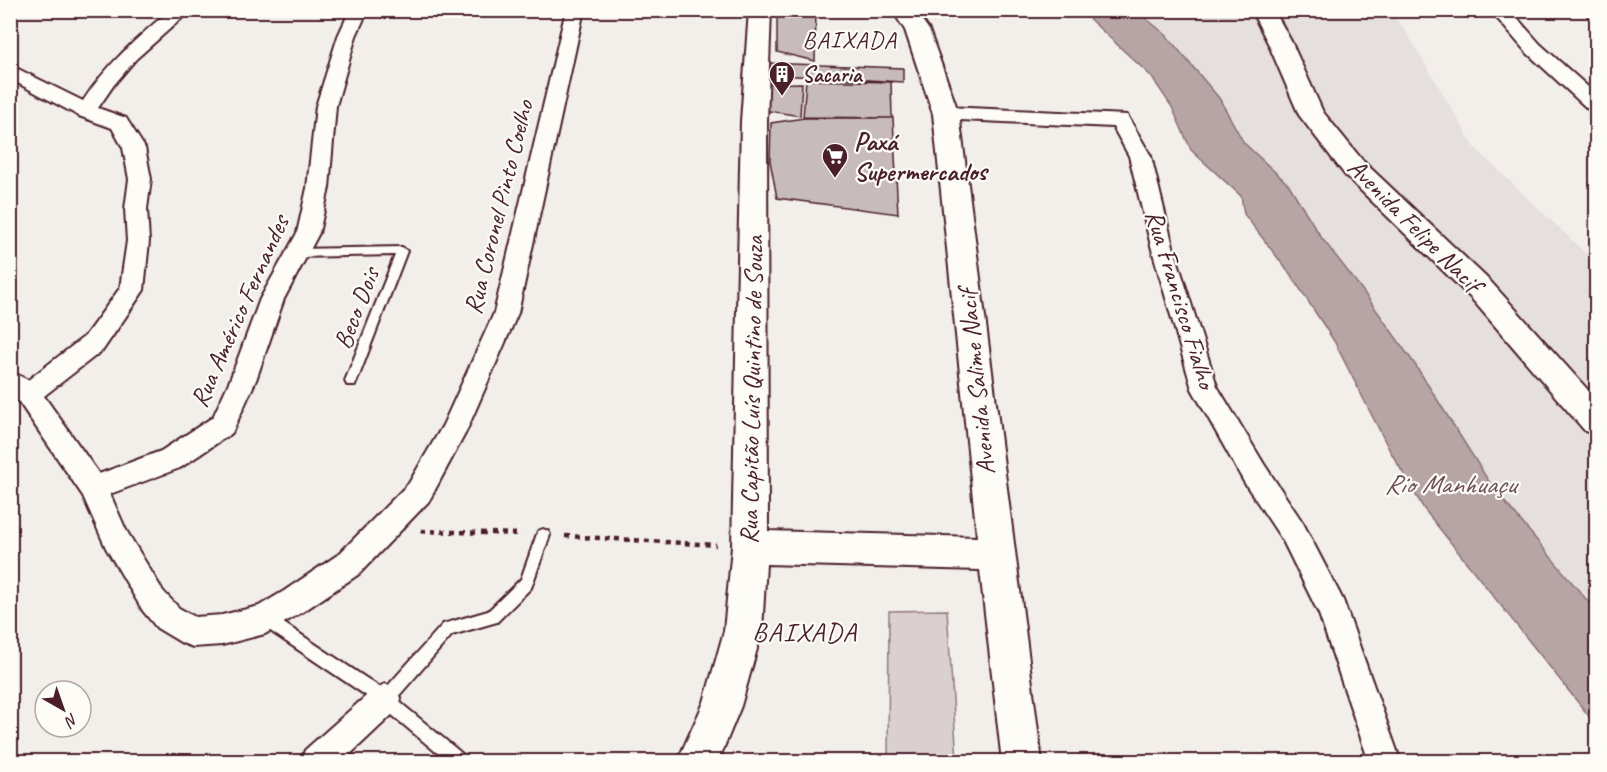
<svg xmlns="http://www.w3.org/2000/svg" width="1607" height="772" viewBox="0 0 1607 772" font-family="Caveat,sans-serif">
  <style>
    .built { fill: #e5dfdd }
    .green { fill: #d9d0cf; stroke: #92787d; stroke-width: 1.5 }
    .water { fill: #b7a5a6; stroke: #8b6f75; stroke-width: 1.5 }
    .building { fill: #c8bbbb; stroke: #4a1f2b; stroke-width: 1.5 }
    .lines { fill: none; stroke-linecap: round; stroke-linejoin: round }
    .service-casing { stroke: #4a1f2b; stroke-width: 4 }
    .minor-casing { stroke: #4a1f2b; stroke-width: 4 }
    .tertiary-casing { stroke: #4a1f2b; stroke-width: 4 }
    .path { stroke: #4a1f2b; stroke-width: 4.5; stroke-dasharray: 5 5; stroke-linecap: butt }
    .service { fill: #fdfcf7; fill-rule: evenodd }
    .minor { fill: #fdfcf7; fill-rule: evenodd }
    .tertiary { fill: #fdfcf7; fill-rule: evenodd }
    .labels { text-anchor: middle; stroke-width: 4.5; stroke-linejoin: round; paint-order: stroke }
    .far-poi-label { font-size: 22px; font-weight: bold; fill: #4a1f2b; stroke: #fdfcf7; text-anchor: start }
    .far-quarter-label { font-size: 24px; letter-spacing: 1.5px; fill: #4a1f2b; stroke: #fdfcf7 }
    .poi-label { font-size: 26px; font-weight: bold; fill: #4a1f2b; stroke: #fdfcf7; text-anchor: start }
    .street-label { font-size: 26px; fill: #4a1f2b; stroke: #fdfcf7 }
    .water-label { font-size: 27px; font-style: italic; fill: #704e56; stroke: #fdfcf7 }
    .neighbourhood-label { font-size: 27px; letter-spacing: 1.5px; fill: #4a1f2b; stroke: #fdfcf7 }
  </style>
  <rect width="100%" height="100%" fill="#f2efeb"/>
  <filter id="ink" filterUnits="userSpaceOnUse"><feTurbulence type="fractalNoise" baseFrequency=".0167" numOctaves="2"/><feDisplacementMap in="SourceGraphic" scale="12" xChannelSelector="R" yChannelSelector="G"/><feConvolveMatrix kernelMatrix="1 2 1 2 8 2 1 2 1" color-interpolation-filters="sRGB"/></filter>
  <g filter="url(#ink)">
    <!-- built -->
    <path class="built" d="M1137,11H1388L1404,28L1475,148L1596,263V611L1493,488L1416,366L1361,287L1321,237L1289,185L1244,143L1219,98L1166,35Z"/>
    <!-- green -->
    <path class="green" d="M947,610L957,760L920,762L888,759L889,611Z"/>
    <!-- water -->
    <path class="water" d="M1081,11H1137L1166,35L1219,98L1244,143L1289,185L1321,237L1360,287L1416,366L1493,488L1596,611V725L1424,509L1389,449L1334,341L1291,275L1244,214L1241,196L1191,150L1172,107L1151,76Z"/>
    <!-- building -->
    <path class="building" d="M777,10H816L815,61L777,52Z
      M764,63L903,68V82L761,74Z
      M806,80L891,82L892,118L803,117Z
      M802,83L800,116L763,110L762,84Z
      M804,118H893L898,214L777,198L770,161L771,123Z"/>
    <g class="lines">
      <!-- service casing -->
      <g class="service-casing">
        <path id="service" d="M402,247L407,251L357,381L355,385H347L345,381L395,255L296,257L291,253L296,249Z
          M543,529L548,531L550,535L531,588L497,622L452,635L396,699L466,757L468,762H448L380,705L260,624L258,619L260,614L265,612L270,614L384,690L443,624L488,611L521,579L538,531Z"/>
      </g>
      <!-- minor casing -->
      <g class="minor-casing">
        <path id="minor" d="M170,10H191L136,59L113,86L98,108L126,118L145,148L151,179L147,209L149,241L144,290L103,350L44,396L99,474L161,451L213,417L230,380L260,299L297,233L307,188L316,106L338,36L350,10H368L356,36L336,106L329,188L319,233L284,299L256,380L232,433L180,468L110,494L126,530L163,591L179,608L195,617L222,615L259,606L284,591L339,554L409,483L443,425L494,313L566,10H584L518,313L466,432L429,501L359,574L304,611L265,634L222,645L193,647L182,643L157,628L143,611L106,548L83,496L19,402L10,395V371L28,380L85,336L120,288L127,241L125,209L129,179L123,148L112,128L79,116L10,79V65L83,101C107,64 137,38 170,10Z
          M1490,10H1510L1540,44L1596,94V112L1589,110L1526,52Z
          M1585,10H1596V18L1589,17Z
          M946,107L1127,115L1151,156L1173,246L1217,386L1264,464L1303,523L1343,600L1401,762H1369L1319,614L1283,541L1244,482L1192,389L1151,246L1129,156L1113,127L939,119L936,114L939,109Z
          M385,684L396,689L401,700L396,711L342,762H301L305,750L374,689Z"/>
      </g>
      <!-- tertiary casing -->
      <g class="tertiary-casing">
        <path id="tertiary" d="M749,10H771L767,121L768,531L977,537L933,114L905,30L892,10H915L929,30L959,114L1042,762H1002L980,570L766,564L762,631L741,706L718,762H677L704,702L724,631L732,547L741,121Z
          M1251,10H1274L1292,43L1323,112L1363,161L1491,282L1596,399V435L1585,431L1471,298L1345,175L1299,115L1268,43Z"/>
      </g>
      <!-- path -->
      <path class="path" d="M421,531L521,534
        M565,536L716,545"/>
      <!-- service -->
      <use href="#service" class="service"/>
      <!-- minor -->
      <use href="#minor" class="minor"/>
      <!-- tertiary -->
      <use href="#tertiary" class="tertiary"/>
    </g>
  </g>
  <!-- icons -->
  <defs>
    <g id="building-pin" transform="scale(1.35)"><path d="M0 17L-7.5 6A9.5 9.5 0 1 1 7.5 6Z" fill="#4a1f2b" stroke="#fdfcf7"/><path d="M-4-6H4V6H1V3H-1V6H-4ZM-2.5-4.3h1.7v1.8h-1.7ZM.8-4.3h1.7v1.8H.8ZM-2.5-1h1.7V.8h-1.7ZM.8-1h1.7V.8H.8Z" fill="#fff"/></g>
    <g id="supermarket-pin" transform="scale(1.35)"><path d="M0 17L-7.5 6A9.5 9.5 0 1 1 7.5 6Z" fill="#4a1f2b" stroke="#fdfcf7"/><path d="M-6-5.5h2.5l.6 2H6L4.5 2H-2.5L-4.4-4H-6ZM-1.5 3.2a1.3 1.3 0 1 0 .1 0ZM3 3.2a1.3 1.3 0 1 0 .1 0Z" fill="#fff"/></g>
  </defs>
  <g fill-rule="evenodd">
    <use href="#building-pin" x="782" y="74"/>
    <use href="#supermarket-pin" x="835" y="156"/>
  </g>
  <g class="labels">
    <!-- far-poi labels -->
    <g class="far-poi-label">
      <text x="802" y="82">Sacaria</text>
    </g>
    <!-- far-quarter labels -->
    <g class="far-quarter-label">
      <text x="850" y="48">BAIXADA</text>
    </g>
    <!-- poi labels -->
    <g class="poi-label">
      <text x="854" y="150">Paxá<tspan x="854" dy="30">Supermercados</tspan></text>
    </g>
    <!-- street labels -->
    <g class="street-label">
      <text transform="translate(498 207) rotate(-76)" y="9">Rua Coronel Pinto Coelho</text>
      <text transform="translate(1415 225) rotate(45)" y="9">Avenida Felipe Nacif</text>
      <text transform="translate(1181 299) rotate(73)" y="9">Rua Francisco Fialho</text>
      <text transform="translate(356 308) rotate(-69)" y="9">Beco Dois</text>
      <text transform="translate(239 311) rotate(-66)" y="9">Rua Américo Fernandes</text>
      <text transform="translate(976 382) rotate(-96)" y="9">Avenida Salime Nacif</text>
      <text transform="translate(751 390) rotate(-89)" y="9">Rua Capitão Luís Quintino de Souza</text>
    </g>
    <!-- water labels -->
    <g class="water-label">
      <text x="1450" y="493">Rio Manhuaçu</text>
    </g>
    <!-- neighbourhood labels -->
    <g class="neighbourhood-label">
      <text x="805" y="641">BAIXADA</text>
    </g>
  </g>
  <!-- margin -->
  <rect width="1607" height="772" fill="none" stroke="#fdfcf7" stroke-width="36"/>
  <rect x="18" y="18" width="1571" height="736" fill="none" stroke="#4a1f2b" stroke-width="2" filter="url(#ink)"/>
  <!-- north arrow -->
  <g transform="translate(63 709) rotate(140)"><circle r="28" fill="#fdfcf7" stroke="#b5a4a5" stroke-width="1.5"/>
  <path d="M0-4.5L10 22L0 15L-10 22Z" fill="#4a1f2b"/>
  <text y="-9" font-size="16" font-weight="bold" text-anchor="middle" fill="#4a1f2b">N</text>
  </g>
</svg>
